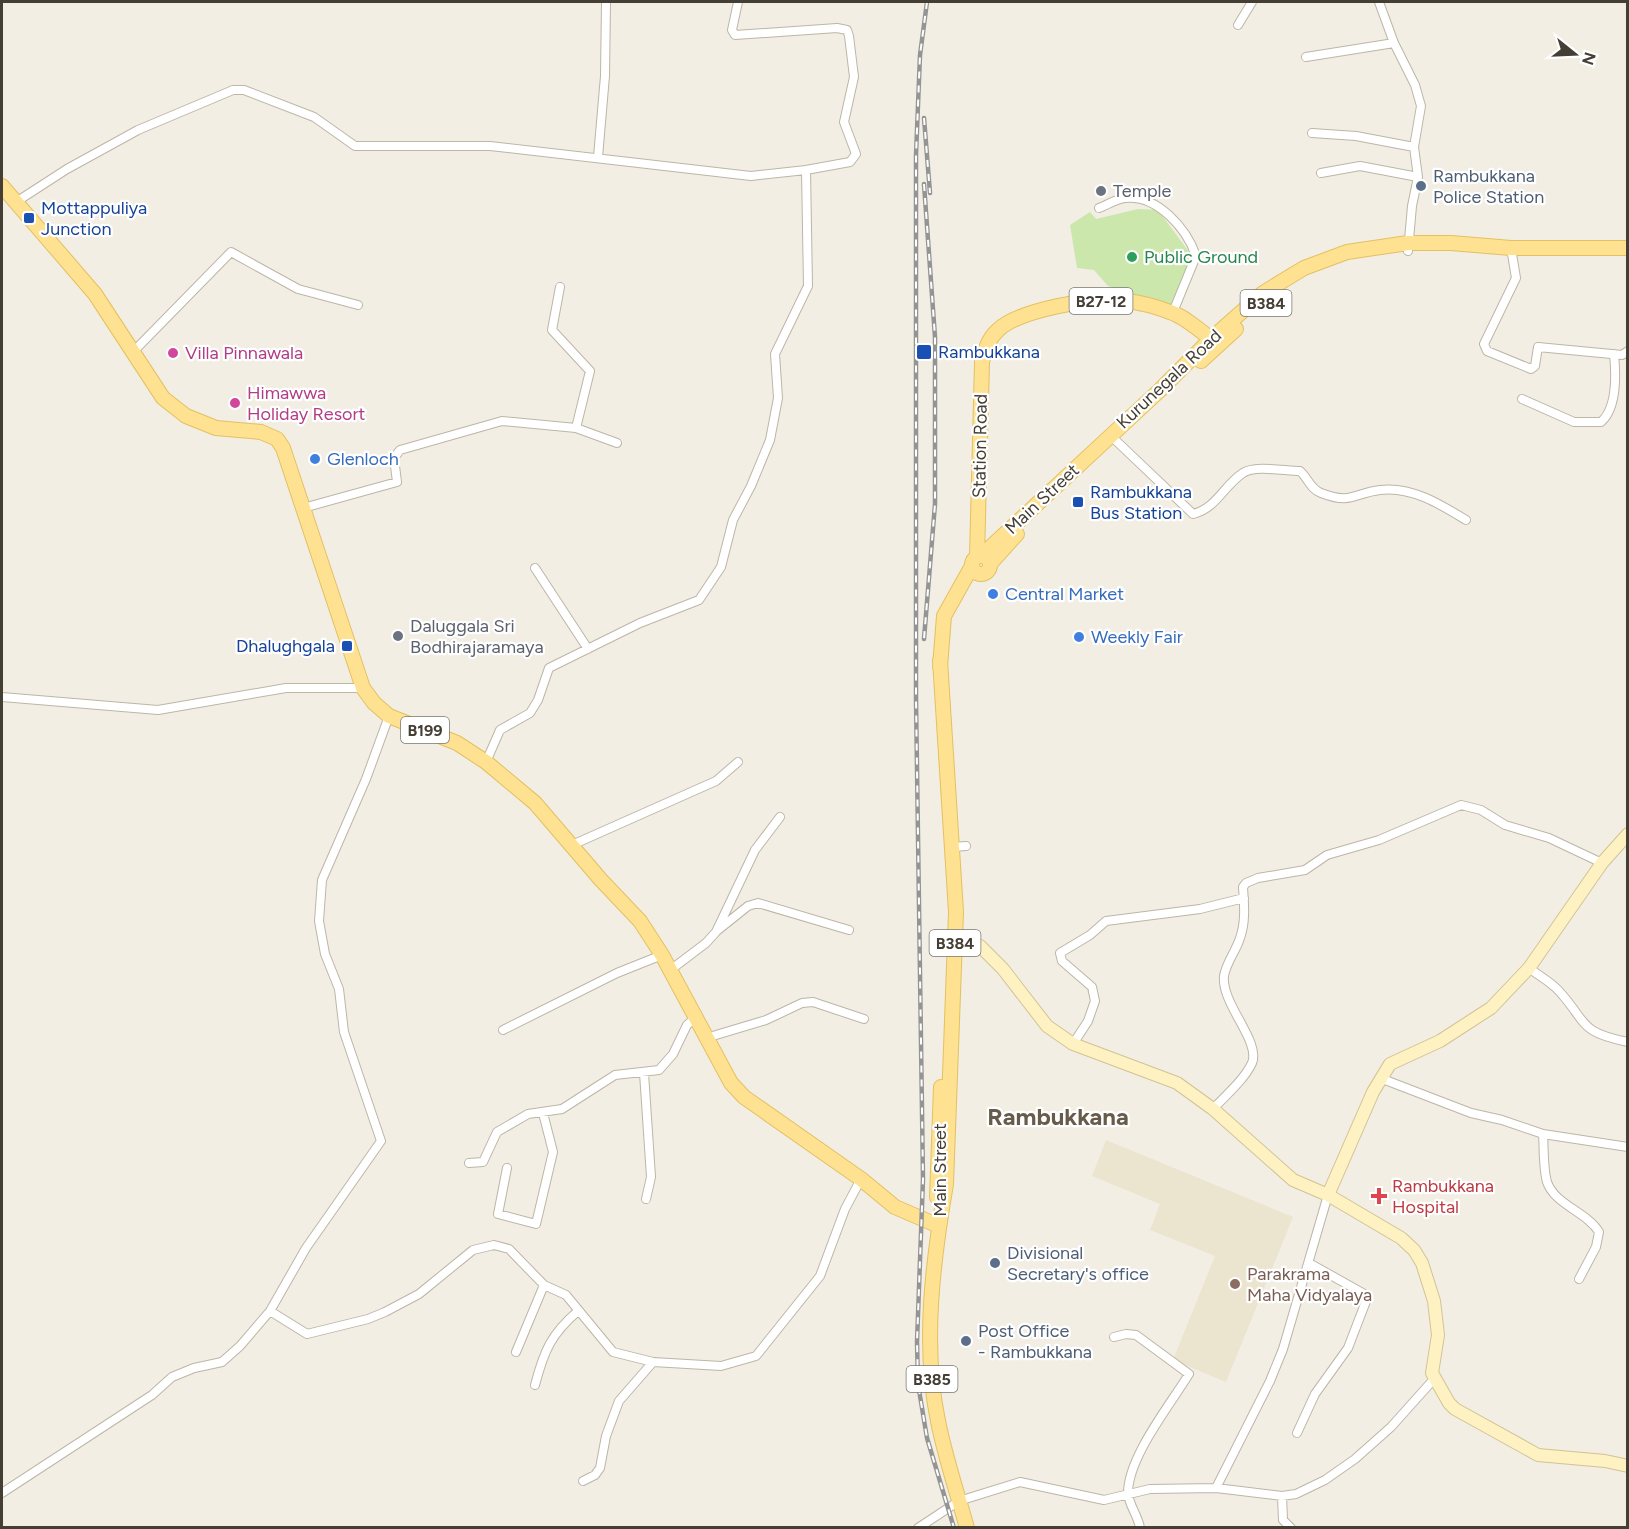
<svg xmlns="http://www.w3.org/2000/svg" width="1629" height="1529" viewBox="0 0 1629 1529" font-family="Figtree,sans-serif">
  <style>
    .education { fill: #ebe4ce }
    .green { fill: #cbe7ac }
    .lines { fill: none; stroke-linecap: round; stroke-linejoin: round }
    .street-casing { stroke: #bdb6a7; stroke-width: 10 }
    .secondary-casing { stroke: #d2c394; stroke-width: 14 }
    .primary-casing { stroke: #e3c061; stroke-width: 16 }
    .street { stroke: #fff; stroke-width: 8 }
    .secondary { stroke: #fef1c2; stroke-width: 12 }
    .primary { stroke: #fee291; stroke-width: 14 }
    .rail-casing { stroke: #949494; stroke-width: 4.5 }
    .rail { stroke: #fff; stroke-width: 2; stroke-dasharray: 7; stroke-linecap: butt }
    .service-dot { fill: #5c6f8a; stroke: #fff; stroke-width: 2 }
    .worship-dot { fill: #6b7280; stroke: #fff; stroke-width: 2 }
    .transit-dot { fill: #1a4fb4; stroke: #fff; stroke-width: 2 }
    .leisure-dot { fill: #2e9e5b; stroke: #fff; stroke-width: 2 }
    .hotel-dot { fill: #d1479c; stroke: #fff; stroke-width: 2 }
    .shop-dot { fill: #3f7fe0; stroke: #fff; stroke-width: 2 }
    .health-dot { fill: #e0444e; stroke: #fff; stroke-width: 2 }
    .education-dot { fill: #8d6e63; stroke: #fff; stroke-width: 2 }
    .labels { text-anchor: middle; stroke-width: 4.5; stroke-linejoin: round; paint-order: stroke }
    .shield { fill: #fff; stroke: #7c7871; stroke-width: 1.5 }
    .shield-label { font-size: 16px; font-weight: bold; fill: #443e34 }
    .service-label { font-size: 18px; fill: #4e5e75; stroke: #fff; text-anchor: start }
    .worship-label { font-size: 18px; fill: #5b616d; stroke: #fff; text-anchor: start }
    .transit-label { font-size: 18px; fill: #164399; stroke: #fff; text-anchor: start }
    .leisure-label { font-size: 18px; fill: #27864d; stroke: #fff; text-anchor: start }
    .hotel-label { font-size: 18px; fill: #b23c85; stroke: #fff; text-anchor: start }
    .street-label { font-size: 18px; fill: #443e34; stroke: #fff }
    .shop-label { font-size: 18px; fill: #366cbe; stroke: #fff; text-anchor: start }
    .health-label { font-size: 18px; fill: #be3a42; stroke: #fff; text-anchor: start }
    .education-label { font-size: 18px; fill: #785e54; stroke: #fff; text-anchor: start }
    .district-label { font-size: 24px; font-weight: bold; fill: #675c4b; stroke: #fff }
  </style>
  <rect width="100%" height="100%" fill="#f2eee4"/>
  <!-- education -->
  <path class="education" d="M1106,1140L1293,1217L1226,1382L1173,1360L1215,1256L1150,1230L1160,1204L1092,1176Z"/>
  <!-- green -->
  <path class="green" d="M1138,209L1158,210L1189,252L1190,262L1170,306L1108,286L1094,270L1077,268L1070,225L1090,212L1096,219Z"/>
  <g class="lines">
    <!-- street casing -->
    <g class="street-casing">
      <path id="street" d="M738,2L732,30L735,35L837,28L847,30L849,36L854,77L844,122L856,154L850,162L806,170
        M1379,2L1394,43L1415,85L1421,106L1414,147L1418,177L1412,206L1408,251
        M1238,25L1252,2
        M1306,57L1394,43
        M1312,133L1356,136L1414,147
        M598,157L605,76L606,2
        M1321,173L1360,166L1418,177
        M16,202L67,169L138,130L233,90H244L314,117L355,146H490L751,176L806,170L808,286L775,354L778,398L770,440L751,486L733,520L721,567L699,600L640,623L549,668L538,700L530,713L500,730L486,762
        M1099,208C1107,205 1116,199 1125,198C1157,194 1187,229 1196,256L1173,312
        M1511,248L1516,278L1484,344L1487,351L1531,369L1535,366L1538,347L1622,355L1628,351
        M560,287L552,330L590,371L576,428
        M133,352L231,252L298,289L358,305
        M1522,399L1574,422H1601C1617,408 1616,374 1614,354
        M1110,435L1193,514C1217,508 1224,485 1243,473C1255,465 1285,471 1300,471C1308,478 1310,489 1321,493C1352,505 1354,493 1380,490C1411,486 1440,504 1466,520
        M303,508L397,482L394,458L400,450L502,421L576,428L617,443
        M535,568L588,649
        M2,697L158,710L286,688H363
        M572,845L716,781L738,762
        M952,847L966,846
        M718,930L748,906L758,903L849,930
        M1529,968C1538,975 1551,982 1559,991C1588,1023 1578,1032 1628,1042
        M669,971L706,943L716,932L755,850L780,817
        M503,1030L617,973L662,955
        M706,1038L766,1020L802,1003L813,1002L864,1019
        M1073,1044L1088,1021L1095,1001L1092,987L1062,961L1060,953L1090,935L1106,921L1200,909L1244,898
        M644,1073L651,1177L646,1199
        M1380,1078L1471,1113L1502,1120L1543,1134L1628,1147
        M1213,1109C1226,1095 1244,1080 1252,1063C1261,1041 1221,1004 1224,976C1226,963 1236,951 1240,938C1246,922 1244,903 1243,887L1246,883L1258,878L1305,870L1327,855L1379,840L1461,805L1481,810L1505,825L1549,838L1602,863
        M1543,1134C1544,1148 1543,1168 1547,1182C1555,1205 1587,1212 1599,1232L1596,1247L1579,1279
        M469,1163L483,1162L497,1132L528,1114L562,1109L615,1075L659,1070L673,1054L687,1025L695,1018
        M507,1168L498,1214L536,1224L553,1152L543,1113
        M270,1311L307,1334L368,1319L385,1312L419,1294L473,1250L494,1245L509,1249L544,1285L566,1295L613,1352L653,1362L721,1366L756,1356L820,1276L845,1209L861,1179
        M1114,1337L1126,1334L1136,1335L1189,1374C1170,1405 1128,1457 1128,1493C1129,1506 1138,1515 1140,1528
        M516,1352L544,1285
        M535,1385C544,1351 551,1334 578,1311
        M1297,1433L1315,1394L1348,1348L1368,1296L1309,1263
        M583,1481L595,1475L600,1468L606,1436L619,1401L653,1362
        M1216,1488L1270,1381L1283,1349L1328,1195
        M2,1493L152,1395L172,1377L194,1368L222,1362L240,1346L270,1311L306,1248L381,1141L344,1032L339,989L325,954L319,921L322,880L366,779L389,716
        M1282,1496L1283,1520L1291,1528
        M918,1528L959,1501L1020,1482L1104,1500L1150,1489L1216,1488L1282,1496L1296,1494L1325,1480L1355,1459L1391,1427L1434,1379"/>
    </g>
    <!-- secondary casing -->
    <g class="secondary-casing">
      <path id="secondary" d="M949,941L980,946L1003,969L1047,1026L1073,1044L1177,1083L1213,1109L1293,1180L1328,1195L1401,1238L1414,1250L1422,1263L1434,1301L1438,1335L1432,1373L1449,1403L1455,1409L1538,1455L1605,1461L1628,1466
        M1328,1195L1373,1092L1390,1064L1440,1041L1491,1008L1529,968L1602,863L1628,834"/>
    </g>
    <!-- primary casing -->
    <g class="primary-casing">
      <path id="primary" d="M2,186L95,294L163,398L186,416L216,428L261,432L277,439L283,448L363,688L374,703L389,716L457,743L486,762L535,803L601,880L640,921L662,955L731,1083L744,1097L861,1179L895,1207L939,1226
        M1201,361L1236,329
        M981,556L1159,391L1211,339L1263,293L1304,268L1347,252L1408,243H1451L1511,248H1628
        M972 565a9 9 0 1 1 18 0a9 9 0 1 1-18 0Z
        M977,557L982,362C985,350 988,339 998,330C1019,310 1092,297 1121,300C1137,302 1155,306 1170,312C1186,317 1203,333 1216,343
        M990,564L1017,534
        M940,660L956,912L946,1184C933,1260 922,1345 938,1421C945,1457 957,1492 967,1528
        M940,667L944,616L972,566
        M937,1197L941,1087"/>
    </g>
    <!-- street -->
    <use href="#street" class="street"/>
    <!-- secondary -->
    <use href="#secondary" class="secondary"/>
    <!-- primary -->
    <use href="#primary" class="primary"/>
    <!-- rail casing -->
    <g class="rail-casing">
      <path id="rail" d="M927,2L920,55L916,155V699L923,1179L917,1342L918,1384L927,1438L954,1528
        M924,118L930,193
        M924,184L935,337V504L924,639"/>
    </g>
    <!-- rail -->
    <use href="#rail" class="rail"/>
  </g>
  <!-- markers -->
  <g class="service-dot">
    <circle cx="1421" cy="186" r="6"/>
    <circle cx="995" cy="1263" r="6"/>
    <circle cx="966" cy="1341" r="6"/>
  </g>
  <g class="worship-dot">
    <circle cx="1101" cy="191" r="6"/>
    <circle cx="398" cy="636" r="6"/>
  </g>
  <g class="transit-dot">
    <rect x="23" y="212" width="12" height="12" rx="3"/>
    <rect x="916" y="344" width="16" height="16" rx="3"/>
    <rect x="1072" y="496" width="12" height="12" rx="3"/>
    <rect x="341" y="640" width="12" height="12" rx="3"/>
  </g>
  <circle class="leisure-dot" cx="1132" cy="257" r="6"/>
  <g class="hotel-dot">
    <circle cx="173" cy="353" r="6"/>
    <circle cx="235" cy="403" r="6"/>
  </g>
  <g class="shop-dot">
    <circle cx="315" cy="459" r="6"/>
    <circle cx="993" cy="594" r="6"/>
    <circle cx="1079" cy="637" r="6"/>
  </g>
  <path class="health-dot" d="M1376 1187h6v6h6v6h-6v6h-6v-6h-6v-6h6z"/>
  <circle class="education-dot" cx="1235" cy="1284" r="6"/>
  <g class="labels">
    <!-- shield labels -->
    <g class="shield">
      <rect x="1069.5" y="288" width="63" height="26" rx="4.5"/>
      <rect x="1240.5" y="290" width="51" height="26" rx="4.5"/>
      <rect x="401" y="717" width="48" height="26" rx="4.5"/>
      <rect x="929.5" y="930" width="51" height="26" rx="4.5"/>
      <rect x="906.5" y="1366" width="51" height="26" rx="4.5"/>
    </g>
    <g class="shield-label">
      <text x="1101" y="307">B27-12</text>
      <text x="1266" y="309">B384</text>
      <text x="425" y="736">B199</text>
      <text x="955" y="949">B384</text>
      <text x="932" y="1385">B385</text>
    </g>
    <!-- service labels -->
    <g class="service-label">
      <text x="1433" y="182">Rambukkana<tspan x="1433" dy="21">Police Station</tspan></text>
      <text x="1007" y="1259">Divisional<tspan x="1007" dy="21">Secretary's office</tspan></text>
      <text x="978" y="1337">Post Office<tspan x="978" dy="21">- Rambukkana</tspan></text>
    </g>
    <!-- worship labels -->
    <g class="worship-label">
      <text x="1113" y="197">Temple</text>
      <text x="410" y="632">Daluggala Sri<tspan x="410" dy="21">Bodhirajaramaya</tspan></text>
    </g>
    <!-- transit labels -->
    <g class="transit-label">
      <text x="41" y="214">Mottappuliya<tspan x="41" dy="21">Junction</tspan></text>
      <text x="938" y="358">Rambukkana</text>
      <text x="1090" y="498">Rambukkana<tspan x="1090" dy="21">Bus Station</tspan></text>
      <text x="335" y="652" text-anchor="end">Dhalughgala</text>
    </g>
    <!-- leisure labels -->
    <g class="leisure-label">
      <text x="1144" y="263">Public Ground</text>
    </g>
    <!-- hotel labels -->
    <g class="hotel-label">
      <text x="185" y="359">Villa Pinnawala</text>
      <text x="247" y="399">Himawwa<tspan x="247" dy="21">Holiday Resort</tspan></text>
    </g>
    <!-- street labels -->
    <g class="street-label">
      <text transform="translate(1169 379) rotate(-43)" y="6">Kurunegala Road</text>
      <text transform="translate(980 446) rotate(-89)" y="6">Station Road</text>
      <text transform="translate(1042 499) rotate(-43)" y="6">Main Street</text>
      <text transform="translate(940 1170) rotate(-90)" y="6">Main Street</text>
    </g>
    <!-- shop labels -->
    <g class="shop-label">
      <text x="327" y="465">Glenloch</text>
      <text x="1005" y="600">Central Market</text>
      <text x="1091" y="643">Weekly Fair</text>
    </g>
    <!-- health labels -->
    <g class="health-label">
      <text x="1392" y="1192">Rambukkana<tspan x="1392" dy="21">Hospital</tspan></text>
    </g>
    <!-- education labels -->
    <g class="education-label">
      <text x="1247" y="1280">Parakrama<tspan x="1247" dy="21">Maha Vidyalaya</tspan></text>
    </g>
    <!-- district labels -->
    <g class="district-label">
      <text x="1058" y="1125">Rambukkana</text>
    </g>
  </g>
  <!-- border -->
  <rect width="1629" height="1529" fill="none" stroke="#443e34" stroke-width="6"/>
  <!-- north arrow -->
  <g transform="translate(1575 54) rotate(108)" stroke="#ffffff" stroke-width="4.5" paint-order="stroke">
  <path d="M0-4.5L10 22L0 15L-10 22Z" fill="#443e34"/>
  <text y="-9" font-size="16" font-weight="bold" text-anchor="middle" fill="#443e34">N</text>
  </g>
</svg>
